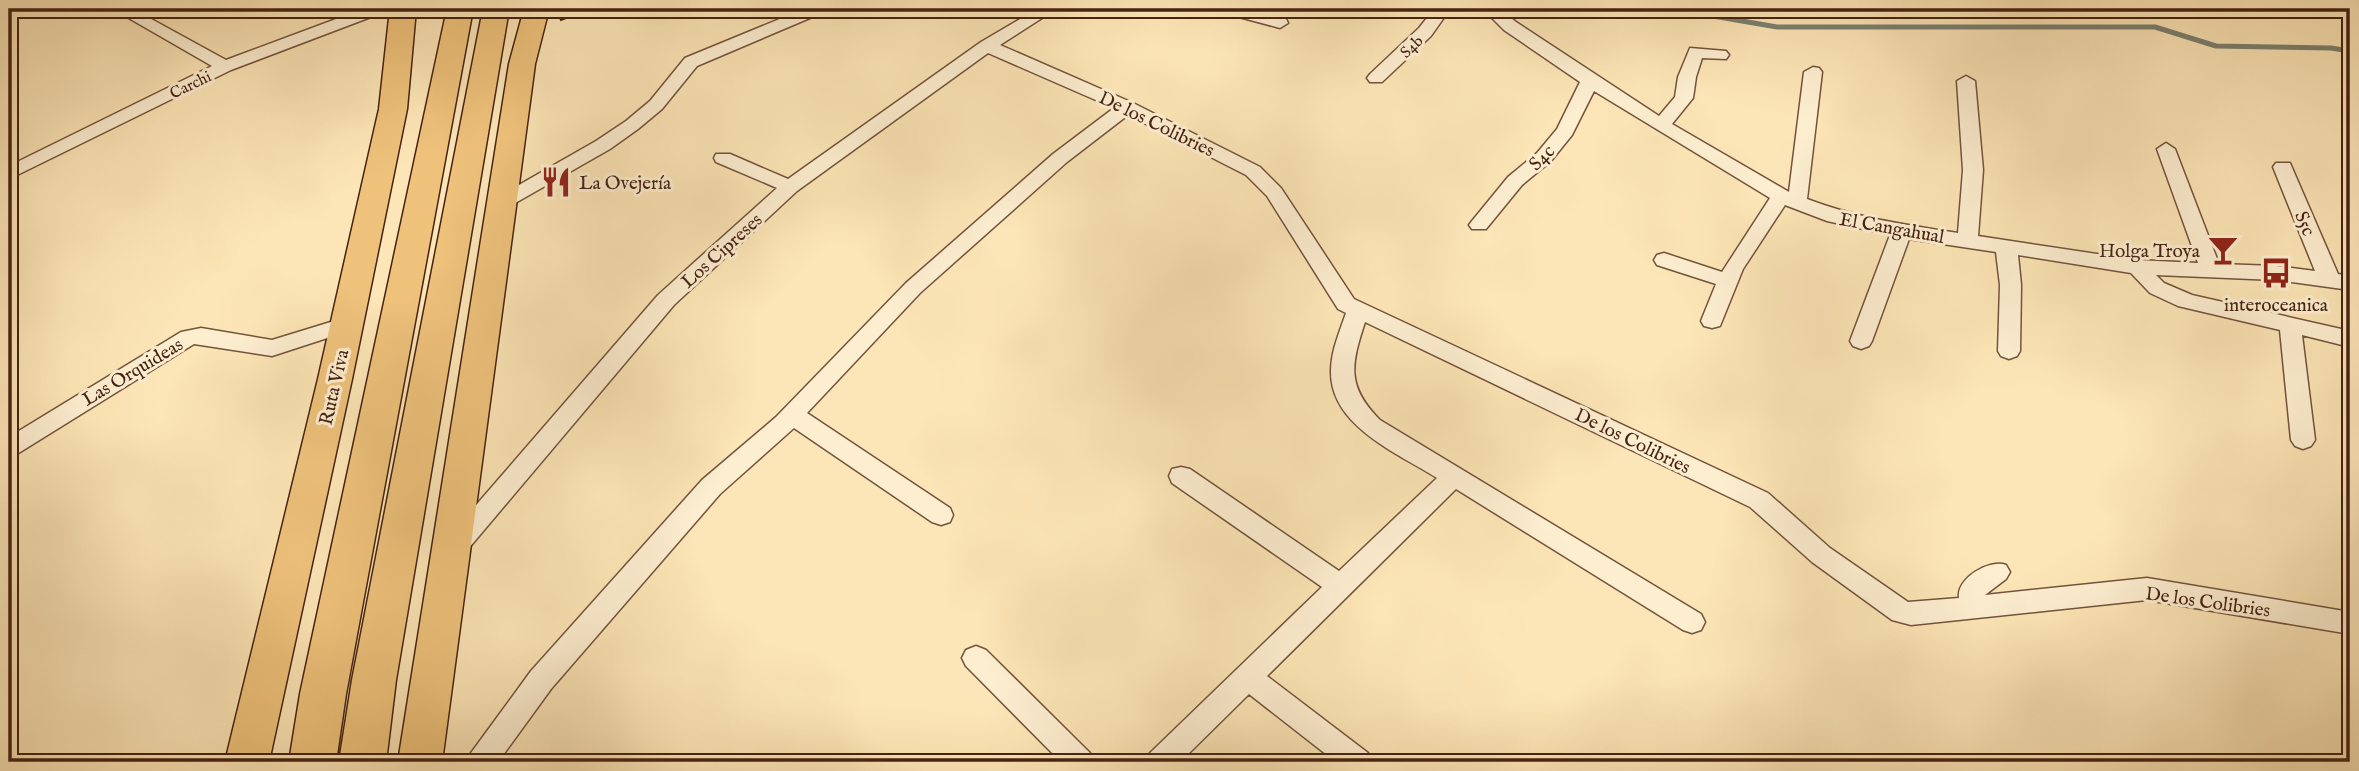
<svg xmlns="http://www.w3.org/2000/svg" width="2359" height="771" viewBox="0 0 2359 771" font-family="'IM FELL English',serif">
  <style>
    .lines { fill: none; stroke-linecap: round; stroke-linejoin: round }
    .stream { stroke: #7b8071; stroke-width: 5 }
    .minor-casing { stroke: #73533c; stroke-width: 3 }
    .primary-casing { stroke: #452213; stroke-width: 3 }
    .trunk-casing { stroke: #452213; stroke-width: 3 }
    .minor { fill: #fdeed0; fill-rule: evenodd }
    .primary { fill: #eec27b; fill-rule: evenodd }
    .trunk { fill: #eec27b; fill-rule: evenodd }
    .shaded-wall { fill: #a4715c; stroke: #452213; stroke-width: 2 }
    .labels { text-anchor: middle; stroke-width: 6; stroke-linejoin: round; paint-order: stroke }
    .far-street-label { font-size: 16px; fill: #452213; stroke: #fdeed0 }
    .street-label { font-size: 19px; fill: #452213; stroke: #fdeed0 }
    .poi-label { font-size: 19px; fill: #452213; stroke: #fdeed0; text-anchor: start }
  </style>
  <rect width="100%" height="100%" fill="#fce5b6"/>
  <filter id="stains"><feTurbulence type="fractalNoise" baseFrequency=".00286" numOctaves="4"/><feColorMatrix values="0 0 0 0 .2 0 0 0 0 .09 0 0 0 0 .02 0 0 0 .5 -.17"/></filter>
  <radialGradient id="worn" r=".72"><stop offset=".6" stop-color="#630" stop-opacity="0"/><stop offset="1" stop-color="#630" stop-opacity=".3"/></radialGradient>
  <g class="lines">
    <!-- stream -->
    <path class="stream" d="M1672,9L1777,27H2155L2216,46L2331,48L2350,51"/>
    <!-- minor casing -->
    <g class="minor-casing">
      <path id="minor" d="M113,9H133L226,60L363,9H386L384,12L231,70L9,179V166L212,66Z
        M804,9H826L824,12L697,66L662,109L638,129L610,149L510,206H496L493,202L496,198L596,141L626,121L650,101L685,58Z
        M1037,9H1056L1000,45L1133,103L1260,167L1281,188L1354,299L1768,493L1830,548L1908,602L1959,598C1956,578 1990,559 2006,565L2010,572L2006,579L1985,595L2147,578L2350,612V634L2147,600L1911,625L1892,620L1812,562L1750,507L1365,322C1351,365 1346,386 1380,420L1701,614L1705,622L1701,630L1692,633L1683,630L1456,489L1267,676L1368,753L1372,762H1336L1249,694L1180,762H1146L1150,753L1322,587L1172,483L1169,476L1172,469L1181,467L1190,469L1339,571L1437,478C1398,453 1330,426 1331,371C1331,351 1340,331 1346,313L1338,309L1267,196L1246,175L1128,115L1067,162L920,293L807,413L950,508L953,515L950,522L941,525L932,522L794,428L720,494L551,689L498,762H467L471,753L531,671L702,480L776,417L906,283L1053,154L1114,108L988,53L797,191L674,305L463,555L454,558L445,555L441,548L445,541L658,295L777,188L716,162L714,158L716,154H730L788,179L981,42Z
        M1165,9H1181L1177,16H1165L1163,13Z
        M1238,9H1254V11L1286,19L1288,23L1280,28L1239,17Z
        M1434,9H1450L1431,36L1382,82H1370L1367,78L1370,74L1419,28Z
        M1483,9H1500L1516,22L1659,116L1675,97L1678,77L1690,48L1726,51L1729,55L1726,59L1702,58L1696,77L1693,98L1672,124L1789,192L1804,72L1813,67L1819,68L1822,72L1807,199C1856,218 1907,225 1958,233L1963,170L1957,81L1966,76L1975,81L1983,170L1978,236L2137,260L2198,263L2157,149L2166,143L2175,149L2219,264L2276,266L2315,271L2273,167L2276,163H2290L2338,274L2350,276V290L2276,280L2156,275L2164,283L2192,295L2350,331V347L2302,335L2315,440L2311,446L2303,449L2295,446L2291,440L2280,330L2178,306L2150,293L2131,273L2018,255L2021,285L2020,351L2017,356L2009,359L2001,356L1998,351L2000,285L1996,252L1909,239L1872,341L1869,346L1861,349L1853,346L1850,341L1890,235L1827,221L1785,205L1743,269L1720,326L1712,328L1704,326L1701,321L1716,284L1657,265L1654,260L1657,255L1664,253L1722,272L1770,198L1594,91L1572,135L1551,161L1522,185L1486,229H1472L1469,225L1472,221L1508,177L1537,153L1557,129L1580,82L1504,30Z
        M347,317L355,319L358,324L355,329L272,356L194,344L17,454L9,457V437L181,332L201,328L272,340Z
        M976,646L986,650L1090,753L1094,762H1061L966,666L962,658L966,650Z"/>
    </g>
    <!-- primary casing -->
    <g class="primary-casing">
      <path id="primary" d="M390,9H416L407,109L352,379L269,762H225L318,379L379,109Z
        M524,9H549L535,64L442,762H398L509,64Z"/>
    </g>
    <!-- trunk casing -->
    <g class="trunk-casing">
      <path id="trunk" d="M447,9H473L346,694L336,762H289L300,694Z
        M483,9H509L396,680L386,762H339L352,680Z"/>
    </g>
    <!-- minor -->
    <use href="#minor" class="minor"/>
    <!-- primary -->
    <use href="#primary" class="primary"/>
    <!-- trunk -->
    <use href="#trunk" class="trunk"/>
  </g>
  <!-- shaded-wall -->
  <path class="shaded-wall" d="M556,9H590L561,20Z"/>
  <!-- icons -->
  <defs>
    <g id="restaurant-bare" transform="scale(2.415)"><path d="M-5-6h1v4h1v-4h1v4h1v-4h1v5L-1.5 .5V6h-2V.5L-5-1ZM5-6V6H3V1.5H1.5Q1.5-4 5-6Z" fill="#8f2418" stroke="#fdeed0" stroke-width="2.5" paint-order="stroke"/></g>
    <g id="bar-bare" transform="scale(2.415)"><path d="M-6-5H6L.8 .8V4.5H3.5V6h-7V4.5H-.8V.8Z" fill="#8f2418" stroke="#fdeed0" stroke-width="2.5" paint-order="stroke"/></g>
    <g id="bus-bare" transform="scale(2.415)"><path d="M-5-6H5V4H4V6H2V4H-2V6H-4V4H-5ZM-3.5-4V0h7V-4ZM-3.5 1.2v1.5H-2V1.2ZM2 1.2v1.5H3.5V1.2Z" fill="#8f2418" stroke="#fdeed0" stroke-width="2.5" paint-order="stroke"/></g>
  </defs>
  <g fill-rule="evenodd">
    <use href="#restaurant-bare" x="556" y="182"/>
    <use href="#bar-bare" x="2223" y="250"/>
    <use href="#bus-bare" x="2276" y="273"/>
  </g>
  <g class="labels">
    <!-- far-street labels -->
    <g class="far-street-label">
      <text transform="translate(1411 46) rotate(-44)" y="6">S4b</text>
      <text transform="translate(190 84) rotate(-26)" y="6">Carchi</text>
    </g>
    <!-- street labels -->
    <g class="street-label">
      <text transform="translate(1157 123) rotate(26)" y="7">De los Colibries</text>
      <text transform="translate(1541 157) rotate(-45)" y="7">S4c</text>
      <text transform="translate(2306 223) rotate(68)" y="7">S5c</text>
      <text transform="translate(1892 227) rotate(10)" y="7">El Cangahual</text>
      <text transform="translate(721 250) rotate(-42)" y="7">Los Cipreses</text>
      <text transform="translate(132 371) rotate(-31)" y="7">Las Orquideas</text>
      <text transform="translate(333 387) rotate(-77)" y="7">Ruta Viva</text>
      <text transform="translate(1633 440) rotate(26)" y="7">De los Colibries</text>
      <text transform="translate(2208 601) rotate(8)" y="7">De los Colibries</text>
    </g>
    <!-- poi labels -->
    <g class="poi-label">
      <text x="579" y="189">La Ovejería</text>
      <text x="2200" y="257" text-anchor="end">Holga Troya</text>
      <text x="2276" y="311" text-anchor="middle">interoceanica</text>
    </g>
  </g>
  <!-- margin -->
  <rect width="2359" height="771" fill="none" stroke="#fce5b6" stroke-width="35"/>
  <rect x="10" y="10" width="2338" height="750" fill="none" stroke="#452213" stroke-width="3.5"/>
  <rect x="18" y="18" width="2324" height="736" fill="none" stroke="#452213" stroke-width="2"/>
  <rect width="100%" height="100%" filter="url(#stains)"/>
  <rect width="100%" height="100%" fill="url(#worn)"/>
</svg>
